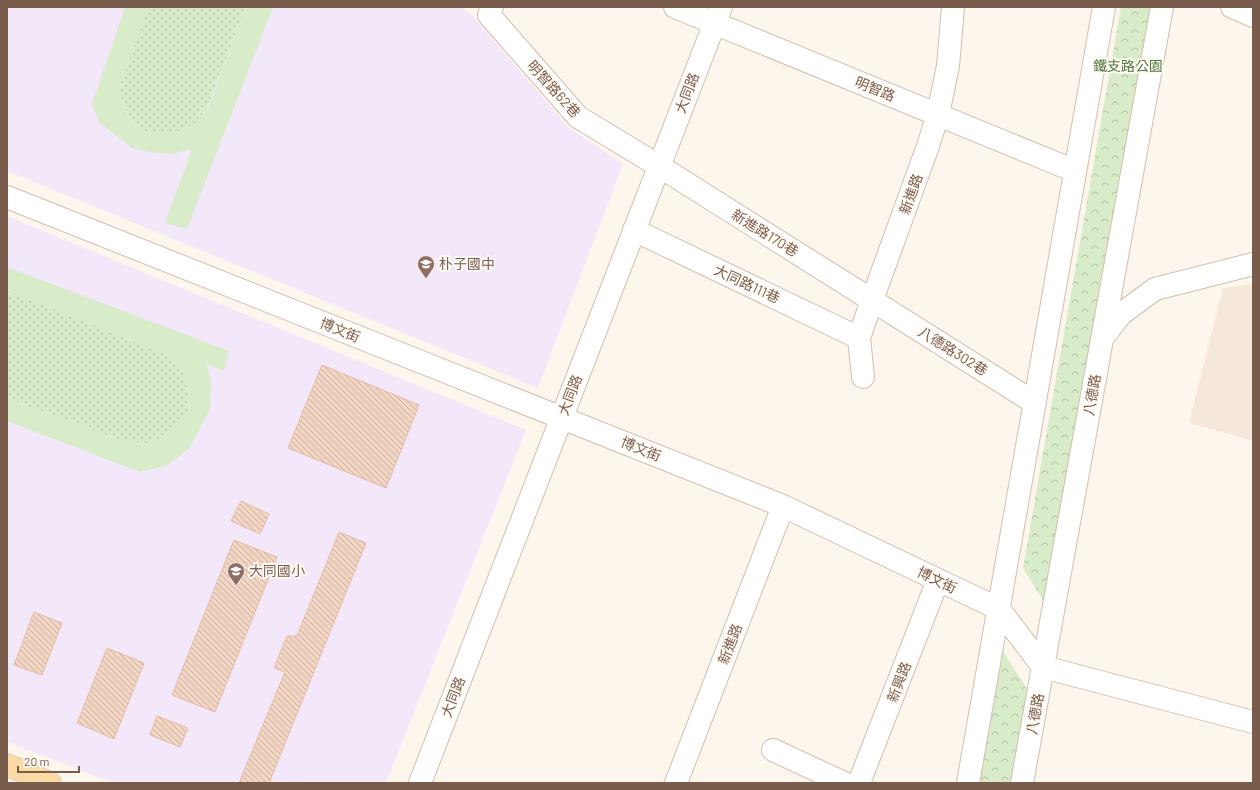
<svg xmlns="http://www.w3.org/2000/svg" width="1260" height="790" viewBox="0 0 1260 790" font-family="Barlow,'Noto Sans TC',sans-serif">
  <style>
    .residential { fill: #f5e8da }
    .education { fill: #f3e8fa }
    .grass { fill: url(#grass-dots) }
    .forest { fill: url(#forest-crowns) }
    .garden { fill: #d8ecc9 }
    .building { fill: url(#building-back-hatch); stroke: #e6bba3 }
    .lines { fill: none; stroke-linecap: round; stroke-linejoin: round }
    .minor-casing { stroke: #d1beb0; stroke-width: 24 }
    .major-casing { stroke: #dad1cd; stroke-width: 24 }
    .minor { stroke: #fff; stroke-width: 22 }
    .major { stroke: #fbd9a5; stroke-width: 22 }
    .labels { text-anchor: middle; stroke-width: 4; stroke-linejoin: round; paint-order: stroke }
    .park-label { font-size: 14px; fill: #537a41; stroke: #fffaf3 }
    .street-label { font-size: 14px; fill: #7a5c4d; stroke: #fffaf3 }
    .education-label { font-size: 14px; fill: #785e54; stroke: #fffaf3; text-anchor: start }
  </style>
  <defs>
    <pattern id="grass-dots" width="8" height="8" patternUnits="userSpaceOnUse"><rect width="8" height="8" fill="#d8ecc9"/><path d="M2 2h.1M6 6h.1" fill="none" stroke="#b4c2a5" stroke-width="1.8" stroke-linecap="round"/></pattern>
    <pattern id="forest-crowns" width="20" height="18" patternUnits="userSpaceOnUse"><rect width="20" height="18" fill="#d8ecc9"/><path d="M2 6a3 3 0 1 1 6 0M12 15a3 3 0 1 1 6 0" fill="none" stroke="#b4c2a5"/></pattern>
    <pattern id="building-back-hatch" width="6" height="6" patternUnits="userSpaceOnUse"><rect width="6" height="6" fill="#f3d5c3"/><path d="M-1 5l2 2M0 0l6 6M5-1l2 2" fill="none" stroke="#cab0a1"/></pattern>
  </defs>
  <rect width="100%" height="100%" fill="#fdf6ec"/>
  <!-- residential -->
  <path class="residential" d="M1253,284V441L1189,423L1223,288Z"/>
  <!-- education -->
  <path class="education" d="M7,7H461L470,13L568,127L623,164L538,388L7,171Z
    M7,216L526,430L386,783H113L7,742Z"/>
  <!-- grass -->
  <path class="grass" d="M148,7H246L207,108L193,125L173,133H152L140,129L130,119L118,91Z
    M15,293L172,357L183,373L189,394L188,410L163,437L146,443L123,441L7,398V295Z"/>
  <!-- forest -->
  <path class="forest" d="M1121,7H1157L1051,613L1023,568Z
    M1001,648L1029,692L1014,783H977Z"/>
  <!-- garden -->
  <path class="garden" d="M125,7H148L118,91L129,119L140,129L152,133H173L193,125L208,108L246,7H273L187,229L165,223L192,149L172,154L148,152L132,148L99,122L92,104Z
    M7,267L229,351L224,371L206,364L211,381L210,409L189,449L166,466L140,472L7,421V398L123,441L146,443L163,437L188,410L189,394L183,373L172,357L15,294L7,295Z"/>
  <!-- building -->
  <path class="building" d="M322,365L419,405L386,488L288,448Z
    M241,501L269,514L260,534L231,521Z
    M339,532L366,543L269,783H239L285,672L274,668L287,636H297Z
    M234,540L277,557L215,712L172,695Z
    M34,612L62,623L42,675L14,665Z
    M107,648L144,663L114,739L77,723Z
    M157,716L188,728L180,747L150,735Z"/>
  <g class="lines">
    <!-- minor casing -->
    <g class="minor-casing">
      <path id="minor" d="M492,7L489,15L578,117L659,166L1035,403
        M675,7L1075,171
        M1232,7L1253,16
        M7,197L783,506L999,609L1043,667L1253,722
        M634,230L859,338
        M1104,336L1121,314L1155,289L1253,264
        M863,377L859,338L872,300L928,146L938,114L948,66L953,7
        M773,750L844,783
        M420,783L721,7
        M676,783L783,506
        M859,783L938,580
        M968,783L1104,7
        M1022,783L1162,7"/>
    </g>
    <!-- major casing -->
    <g class="major-casing">
      <path id="major" d="M7,765L50,783"/>
    </g>
    <!-- minor -->
    <use href="#minor" class="minor"/>
    <!-- major -->
    <use href="#major" class="major"/>
  </g>
  <!-- icons -->
  <defs>
    <g id="school-pin" transform="scale(0.9)"><path d="M0 17L-7.5 6A9.5 9.5 0 1 1 7.5 6Z" fill="#8d6e63" stroke="#fffaf3"/><path d="M0-5L7-2L0 1L-7-2ZM-4 1L0 2.5L4 1V4Q0 6-4 4Z" fill="#fff"/></g>
  </defs>
  <g fill-rule="evenodd">
    <use href="#school-pin" x="426" y="264"/>
    <use href="#school-pin" x="236" y="571"/>
  </g>
  <g class="labels">
    <!-- park labels -->
    <g class="park-label">
      <text x="1128" y="71">鐵支路公園</text>
    </g>
    <!-- street labels -->
    <g class="street-label">
      <text transform="translate(554 89) rotate(48)" y="5">明智路62巷</text>
      <text transform="translate(875 89) rotate(22)" y="5">明智路</text>
      <text transform="translate(687 93) rotate(-69)" y="5">大同路</text>
      <text transform="translate(911 194) rotate(-70)" y="5">新進路</text>
      <text transform="translate(765 233) rotate(32)" y="5">新進路170巷</text>
      <text transform="translate(747 284) rotate(25)" y="5">大同路111巷</text>
      <text transform="translate(340 330) rotate(22)" y="5">博文街</text>
      <text transform="translate(953 351) rotate(32)" y="5">八德路302巷</text>
      <text transform="translate(570 395) rotate(-69)" y="5">大同路</text>
      <text transform="translate(1092 395) rotate(-80)" y="5">八德路</text>
      <text transform="translate(641 449) rotate(22)" y="5">博文街</text>
      <text transform="translate(937 580) rotate(26)" y="5">博文街</text>
      <text transform="translate(730 644) rotate(-69)" y="5">新進路</text>
      <text transform="translate(899 682) rotate(-69)" y="5">新興路</text>
      <text transform="translate(453 697) rotate(-69)" y="5">大同路</text>
      <text transform="translate(1035 714) rotate(-80)" y="5">八德路</text>
    </g>
    <!-- education labels -->
    <g class="education-label">
      <text x="439" y="269">朴子國中</text>
      <text x="249" y="576">大同國小</text>
    </g>
  </g>
  <!-- border -->
  <rect width="1260" height="790" fill="none" stroke="#7a5c4d" stroke-width="16"/>
  <!-- scale -->
  <path d="M18 766v6h61v-6" fill="none" stroke="#7a5c4d" stroke-width="2"/>
  <text x="24" y="766" font-size="12" fill="#7a5c4d" stroke="#fffaf3" stroke-width="3" paint-order="stroke">20 m</text>
</svg>
